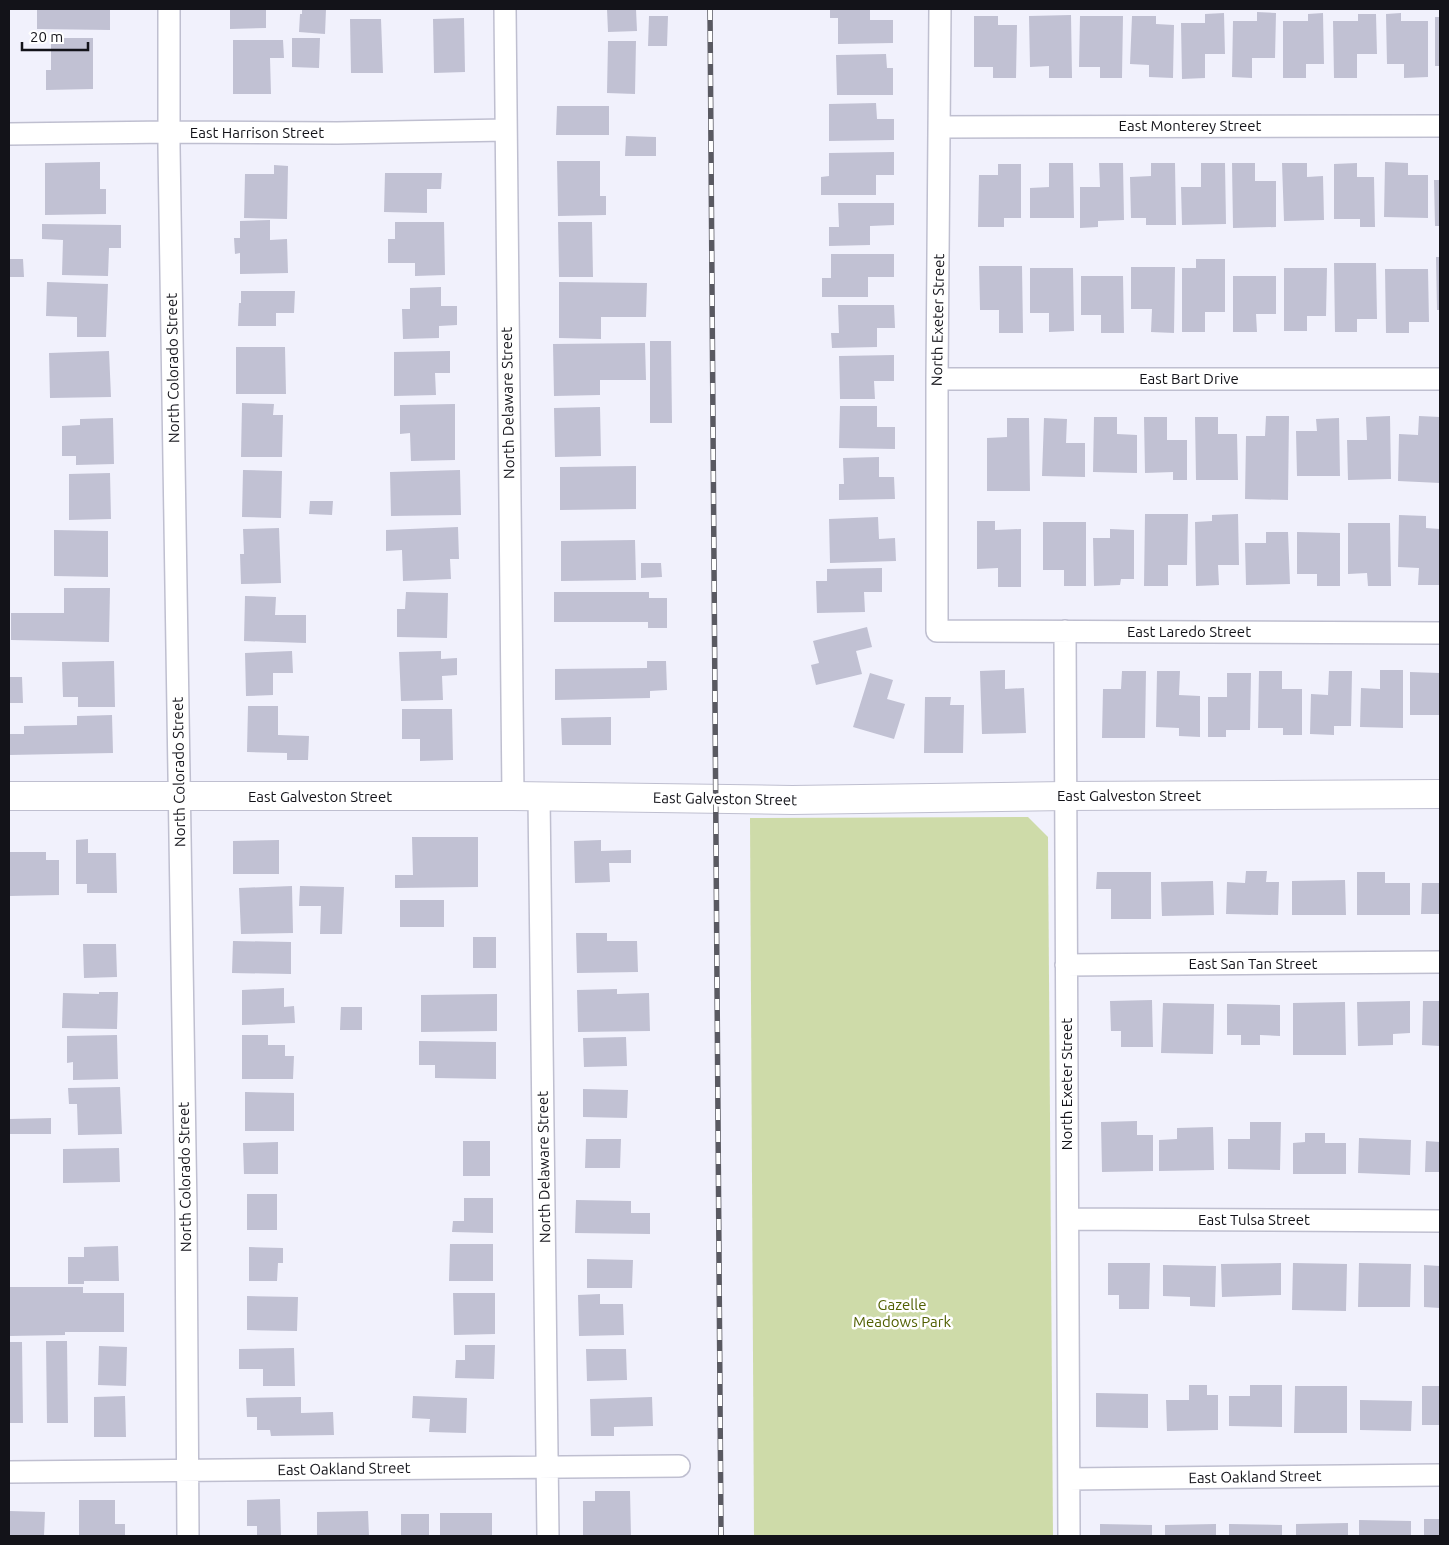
<svg xmlns="http://www.w3.org/2000/svg" width="1449" height="1545" viewBox="0 0 1449 1545" font-family="Ubuntu,sans-serif">
  <style>
    .green { fill: #cedba9 }
    .building { fill: #c1c1d3 }
    .lines { fill: none; stroke-linecap: round; stroke-linejoin: round }
    .minor-casing { stroke: #bfbfd0; stroke-width: 24 }
    .tertiary-casing { stroke: #bfbfd0; stroke-width: 30 }
    .minor { stroke: #fff; stroke-width: 21 }
    .tertiary { stroke: #fff; stroke-width: 28 }
    .rail-casing { stroke: #595961; stroke-width: 5.5 }
    .rail { stroke: #fff; stroke-width: 4; stroke-dasharray: 11; stroke-linecap: butt }
    .labels { text-anchor: middle; stroke-width: 5; stroke-linejoin: round; paint-order: stroke }
    .street-label { font-size: 15px; fill: #131319; stroke: #fff }
    .park-label { font-size: 15px; fill: #505f00; stroke: #fff }
  </style>
  <rect width="100%" height="100%" fill="#f1f1fc"/>
  <!-- green -->
  <path class="green" d="M1028,817L1048,837L1053,1536H754L750,818Z"/>
  <!-- building -->
  <path class="building" d="M37,9H110V30L37,29Z
    M230,9H266V28L230,29Z
    M302,9H326L325,34L299,32L300,14H302Z
    M607,9H636L637,31L608,32Z
    M830,9H870V20H893V43L838,44V18H830Z
    M1257,12L1276,13L1275,58H1252V78L1232,77L1233,21H1257Z
    M1224,13L1225,54H1205V78L1182,79L1181,23H1205V14Z
    M1323,13L1324,64H1306V78H1283V21H1308V14Z
    M1401,13V21H1428V77L1404,78V64H1387L1386,14Z
    M1358,14H1376L1377,54H1357V78H1334L1333,21H1358Z
    M1071,15L1072,78H1049V66L1030,67L1029,16Z
    M649,16H668L667,46H648Z
    M974,16H998V25H1017L1016,78H993V67H974Z
    M1080,16H1123L1122,78H1100V67H1079Z
    M1132,16H1156V24L1174,25L1173,78L1149,77V65L1130,64Z
    M1435,17H1440V66H1435Z
    M464,18L465,72L434,73L433,19Z
    M350,19H381L383,73H351Z
    M51,38H93V89L46,90V70H51Z
    M292,38H320L319,68L292,67Z
    M233,40H283L284,58H270L271,94H233Z
    M608,41H636L635,94L607,93Z
    M886,54L887,68H893V95H837L836,55Z
    M876,103L877,119H894V140L829,141V104Z
    M557,106H609V135H556Z
    M626,136L656,137V156H625Z
    M894,152V175H876V195H821V177L829,176V153Z
    M557,161H600V196H606V215L558,216Z
    M100,162V189H106V214L45,215V163Z
    M1385,162L1408,163V175H1428V218L1384,217Z
    M1049,163H1073L1074,218H1030V188L1049,187Z
    M1099,163H1123L1124,220L1098,221V227L1080,228V187H1100Z
    M1151,163H1175L1176,225H1146V218H1131L1130,177L1151,176Z
    M1201,163H1225L1226,224L1182,225L1181,187H1201Z
    M1232,163H1255V181H1276V227L1233,228Z
    M1282,163H1307V177L1323,176L1324,220L1284,221Z
    M1357,163V177H1374L1375,227H1360V219H1334V164Z
    M998,164H1021V218H1004V227H978L979,175H998Z
    M274,165L288,166L287,219L244,218L245,174H274Z
    M385,173H442L441,189H427V213L384,212Z
    M1434,180H1440V226H1435Z
    M838,203H894V225L870,226V245L829,246V227H839Z
    M270,220V240L287,239L288,273L240,274V253L235,254L234,238H240V221Z
    M395,222H444L445,275L415,276V263H388V239H395Z
    M558,222H592L593,277H559Z
    M42,224L121,225V248H109L108,276L62,275L63,240L42,239Z
    M831,254H894V277H868V297H822V278H831Z
    M1436,257H1440V310H1437Z
    M9,259H23L24,277H9Z
    M1196,259H1225V312H1205V332H1182V268H1196Z
    M1334,263H1376L1377,319H1357V332H1335Z
    M979,266H1022L1023,333H999V310H980Z
    M1131,267H1175L1174,333L1151,332L1152,309H1131Z
    M1030,268H1073L1074,331L1049,332V313H1030Z
    M1284,268H1327L1326,316H1307V331H1284Z
    M1385,269H1428L1429,322H1409V333H1386Z
    M1081,276H1123L1124,333H1101V315H1081Z
    M1233,276H1276V314H1256L1257,332H1233Z
    M47,282L108,284L106,337H77V317L46,316Z
    M559,282L647,283L646,317H601V339L559,338Z
    M441,287V306H457V325L439,326V338L403,339L402,309H410V288Z
    M241,291H295L294,313H276V326H238L239,303H241Z
    M838,305H894L895,328H877V347L832,348L831,333H839Z
    M650,341H671L672,423H650Z
    M645,343L646,380H600V395L554,396L553,344Z
    M236,347H285L286,394H236Z
    M109,351L111,397L50,398L49,353Z
    M450,351V373H435L436,395L394,396V352Z
    M894,355V381H874L875,399H840L839,356Z
    M242,403L274,404L273,415H283L282,457H241Z
    M455,404V460L411,461L410,433L400,434V405Z
    M840,406H877V427H895V449L839,448Z
    M600,407L601,456L555,457L554,408Z
    M1266,416H1289L1288,500L1245,499L1246,436H1265Z
    M1390,416L1391,479L1348,480L1347,440H1367L1366,417Z
    M1419,416L1440,417V483L1398,481L1399,434L1418,435Z
    M1094,417H1117V434L1137,435V473L1093,472Z
    M1144,417H1167V440H1187V480H1173V472L1145,473Z
    M1195,417H1218V434H1237L1238,480H1196Z
    M113,418L114,464L76,465V456H62V426L80,425V419Z
    M1007,418H1029L1030,491H987V438L1007,437Z
    M1044,418L1067,419L1066,443H1085V477L1042,476Z
    M1339,418L1340,476H1297L1296,431H1317L1316,419Z
    M879,457V477H894L895,499L839,500V484H844L843,458Z
    M636,466V509L560,510V467Z
    M243,470L282,471L281,518L242,517Z
    M460,470L461,515L391,516L390,472Z
    M110,473L111,519L69,520V474Z
    M310,501H333L332,515L309,514Z
    M1145,514H1188L1187,565H1168V586H1144Z
    M1238,514L1239,565H1218L1219,585L1196,586L1195,522L1212,521V515Z
    M1399,515L1426,516V528L1440,529V585H1418L1419,568L1398,567Z
    M878,517L879,539L895,538L896,561L830,563L829,519Z
    M977,521H995V530L1021,529V587H998V568L977,569Z
    M1043,522H1086V586H1064V570H1043Z
    M1348,523H1390L1391,586H1368L1367,573L1348,574Z
    M458,527L459,559H450L451,579L403,581L402,550L386,551V530Z
    M279,528L281,583L241,584L240,554H244L243,529Z
    M1110,529L1134,530V579H1121L1120,585L1094,586L1093,538H1110Z
    M54,530L108,531V577L54,576Z
    M1266,532H1288L1290,584L1246,585L1245,543H1266Z
    M1297,532L1340,533V586H1317V574H1297Z
    M635,540L636,580L561,581V541Z
    M641,563H661L662,577L641,578Z
    M882,568V592H864L865,612L817,613L816,581H827V569Z
    M64,588H110L109,642L11,640V613H64Z
    M406,592L448,593L447,638L397,637V609H405Z
    M554,592H649V598H667V628H648V622H554Z
    M245,596L276,597L275,615H306V643L244,641Z
    M867,627L872,647L856,651L862,674L816,685L811,665L819,663L813,641Z
    M292,651L293,673H273V695L246,696L245,653Z
    M441,651V659L457,658V675L442,676L443,700L401,701L399,652Z
    M114,661L115,707H78V697H63L62,662Z
    M647,661H666L667,690L650,691V698L555,700V669L647,668Z
    M1005,670V689L1024,688L1026,733L982,734L980,671Z
    M1380,670H1403V728L1360,727L1361,688L1380,689Z
    M1122,671H1146L1145,738H1102L1103,689H1121Z
    M1157,671H1180L1179,695L1200,696V737L1179,736V728L1156,727Z
    M1259,671H1282V689H1302V735H1283V728H1258Z
    M1329,671H1352L1351,726H1334V735L1310,734L1311,694L1328,695Z
    M1410,672L1440,673V715H1410Z
    M870,673L893,680L887,699L905,704L894,739L853,727Z
    M1227,673H1251L1250,730H1226V737H1208V697H1227Z
    M9,677H22L23,703H9Z
    M925,697H951L950,705H964L963,753H924Z
    M248,706H278V735L309,736L308,760H287V753L247,752Z
    M402,709H452L453,760L420,761V739H402Z
    M112,715L113,753L9,755V734H24V726L77,725V716Z
    M611,717V745H562L561,718Z
    M412,837H478V887L395,888V875H413Z
    M88,839V853H116L117,893H87V884H76V840Z
    M279,840V874H233V841Z
    M601,840V851L631,850V863H609L610,882L575,883L574,841Z
    M9,852H46V860H59V895L9,896Z
    M1246,871H1267L1266,882H1279L1278,915L1226,914L1227,882L1245,883Z
    M1097,872H1151V919H1111V889H1096Z
    M1357,872H1385V883H1410V915H1357Z
    M1345,880L1346,915H1292V881Z
    M1213,881L1214,915L1162,916L1161,882Z
    M1422,883H1440V914H1421Z
    M292,886L293,933L241,934L239,888Z
    M300,886L344,887L342,934H320L321,906H299Z
    M400,900H444V927H400Z
    M576,933H607V941H637L638,972L577,973Z
    M473,937H496V968H473Z
    M233,941L291,942V974L232,973Z
    M83,944H116L117,977L84,978Z
    M284,988V1007L294,1006L295,1023L242,1025V990Z
    M617,989V994L649,993L650,1031L578,1032L577,990Z
    M99,992H118L117,1029L62,1028L63,993L99,994Z
    M497,994V1031L421,1032V995Z
    M1152,1000L1153,1047H1121V1031H1111L1110,1001Z
    M1410,1001V1033L1393,1034V1045L1358,1046L1357,1002Z
    M1423,1001H1440V1046L1422,1045Z
    M1345,1002L1346,1055H1293V1003Z
    M1163,1003L1214,1004L1213,1054L1161,1053Z
    M1227,1004L1280,1005V1036L1260,1035V1045H1241V1035H1227Z
    M341,1007H362V1030H340Z
    M117,1035L118,1079L73,1080V1062L67,1063V1036Z
    M242,1035H268V1045H285V1056H294L293,1079H242Z
    M626,1037L627,1066L584,1067L583,1038Z
    M419,1041L496,1042V1079L435,1078V1065H419Z
    M120,1087L122,1134L78,1135L77,1104H69L68,1088Z
    M583,1089L628,1090L627,1118L583,1117Z
    M245,1092L294,1093V1131H245Z
    M51,1118V1134H9V1119Z
    M1137,1121V1135H1153V1171L1102,1172L1101,1122Z
    M1250,1122H1281L1280,1170L1228,1169V1139H1250Z
    M1213,1127L1214,1170L1159,1171V1140L1177,1139V1128Z
    M1305,1133H1325V1143H1346V1174H1293V1143L1305,1142Z
    M1359,1138L1411,1140L1410,1175L1358,1173Z
    M586,1139H621L620,1168H585Z
    M463,1141H490V1176H463Z
    M1426,1141L1440,1142V1172H1425Z
    M278,1142V1174H244L243,1143Z
    M119,1148L120,1182L63,1183V1149Z
    M247,1194H277V1230H247Z
    M464,1198H493V1233L452,1232L453,1221H464Z
    M576,1200L631,1201V1213H650V1234L575,1233Z
    M450,1244H493V1281H449Z
    M118,1246L119,1281H84V1284H68V1257H84V1247Z
    M249,1247L283,1248V1263H278L277,1281H249Z
    M587,1259L633,1260L632,1288H587Z
    M1108,1263H1150L1149,1309H1119V1295H1108Z
    M1281,1263V1295L1222,1297L1221,1264Z
    M1293,1263L1347,1264L1346,1311L1292,1310Z
    M1359,1263L1411,1264L1410,1307H1358Z
    M1163,1265L1216,1266L1215,1307L1190,1306V1297L1163,1296Z
    M1424,1265L1440,1266V1308L1424,1307Z
    M9,1287H83V1293H124V1332H65V1335L9,1336Z
    M453,1293H495V1334L454,1335Z
    M600,1294V1304H623L624,1335L579,1336L578,1295Z
    M247,1296L298,1297L297,1331L247,1330Z
    M46,1341H67L68,1423H47Z
    M9,1342H22L23,1423H9Z
    M465,1345H495L494,1379L455,1378L456,1360H465Z
    M99,1346L127,1347L126,1386L98,1385Z
    M294,1348L295,1386H263V1369H239V1349Z
    M586,1349H626L627,1380L587,1381Z
    M1189,1385H1207V1395H1218V1430L1167,1431L1166,1400H1189Z
    M1250,1385H1282V1427L1229,1426V1396H1250Z
    M1295,1386H1347V1433H1294Z
    M1422,1386H1440V1425H1422Z
    M1096,1393L1148,1394V1428L1096,1427Z
    M125,1396L126,1437H94V1397Z
    M413,1396L467,1398L466,1433L429,1432L430,1419L412,1418Z
    M301,1397V1413L333,1412L334,1435L271,1436L270,1430H257V1417H247L246,1398Z
    M652,1397L653,1426L614,1427V1436H591L590,1399Z
    M1360,1400L1412,1401L1411,1431L1360,1430Z
    M595,1491H630L631,1536H583V1501H595Z
    M280,1499L281,1536H257V1526H247V1500Z
    M79,1500H115V1524H125V1536H79Z
    M9,1511L45,1512L44,1536H9Z
    M368,1511L369,1536H317V1512Z
    M440,1513H492V1536H440Z
    M401,1514H429V1536H401Z
    M1424,1519H1440V1536H1424Z
    M1359,1520L1411,1521V1536H1359Z
    M1348,1523V1536H1296V1524Z
    M1100,1524L1152,1525V1536H1100Z
    M1216,1524V1536H1165V1525Z
    M1229,1524L1282,1525V1536H1229Z"/>
  <g class="lines">
    <!-- minor casing -->
    <g class="minor-casing">
      <path id="minor" d="M169,9V148L186,1212L188,1536
        M505,9L513,796
        M940,9L937,379V631L1440,633
        M940,127L1440,126
        M9,134L169,132L337,133L506,130
        M937,379H1440
        M1065,631L1069,1536
        M539,797L548,1536
        M1066,965L1440,962
        M1068,1219L1440,1221
        M9,1472L679,1466
        M1069,1479L1440,1475"/>
    </g>
    <!-- tertiary casing -->
    <g class="tertiary-casing">
      <path id="tertiary" d="M9,796H513L792,800L1066,796L1440,794"/>
    </g>
    <!-- minor -->
    <use href="#minor" class="minor"/>
    <!-- tertiary -->
    <use href="#tertiary" class="tertiary"/>
    <!-- rail casing -->
    <g class="rail-casing">
      <path id="rail" d="M710,9L721,1536"/>
    </g>
    <!-- rail -->
    <use href="#rail" class="rail"/>
  </g>
  <g class="labels">
    <!-- street labels -->
    <g class="street-label">
      <text x="1190" y="131">East Monterey Street</text>
      <text x="257" y="138">East Harrison Street</text>
      <text transform="translate(938 320) rotate(-89)" y="5">North Exeter Street</text>
      <text transform="translate(173 368) rotate(-91)" y="5">North Colorado Street</text>
      <text x="1189" y="384">East Bart Drive</text>
      <text transform="translate(508 403) rotate(-91)" y="5">North Delaware Street</text>
      <text x="1189" y="637">East Laredo Street</text>
      <text transform="translate(179 772) rotate(-91)" y="5">North Colorado Street</text>
      <text x="1129" y="801">East Galveston Street</text>
      <text x="320" y="802">East Galveston Street</text>
      <text transform="translate(725 799) rotate(1)" y="5">East Galveston Street</text>
      <text x="1253" y="969">East San Tan Street</text>
      <text transform="translate(1067 1084) rotate(-90)" y="5">North Exeter Street</text>
      <text transform="translate(544 1167) rotate(-91)" y="5">North Delaware Street</text>
      <text transform="translate(185 1177) rotate(-91)" y="5">North Colorado Street</text>
      <text x="1254" y="1225">East Tulsa Street</text>
      <text transform="translate(344 1469) rotate(-1)" y="5">East Oakland Street</text>
      <text transform="translate(1255 1477) rotate(-1)" y="5">East Oakland Street</text>
    </g>
    <!-- park labels -->
    <g class="park-label">
      <text x="902" y="1310">Gazelle<tspan x="902" dy="17">Meadows Park</tspan></text>
    </g>
  </g>
  <!-- border -->
  <rect width="1449" height="1545" fill="none" stroke="#131319" stroke-width="20"/>
  <!-- scale -->
  <path d="M22 42v8h66v-8" fill="none" stroke="#131319" stroke-width="2.5"/>
  <text x="30" y="42" font-size="15" fill="#131319" stroke="#ffffff" stroke-width="4" paint-order="stroke">20 m</text>
</svg>
